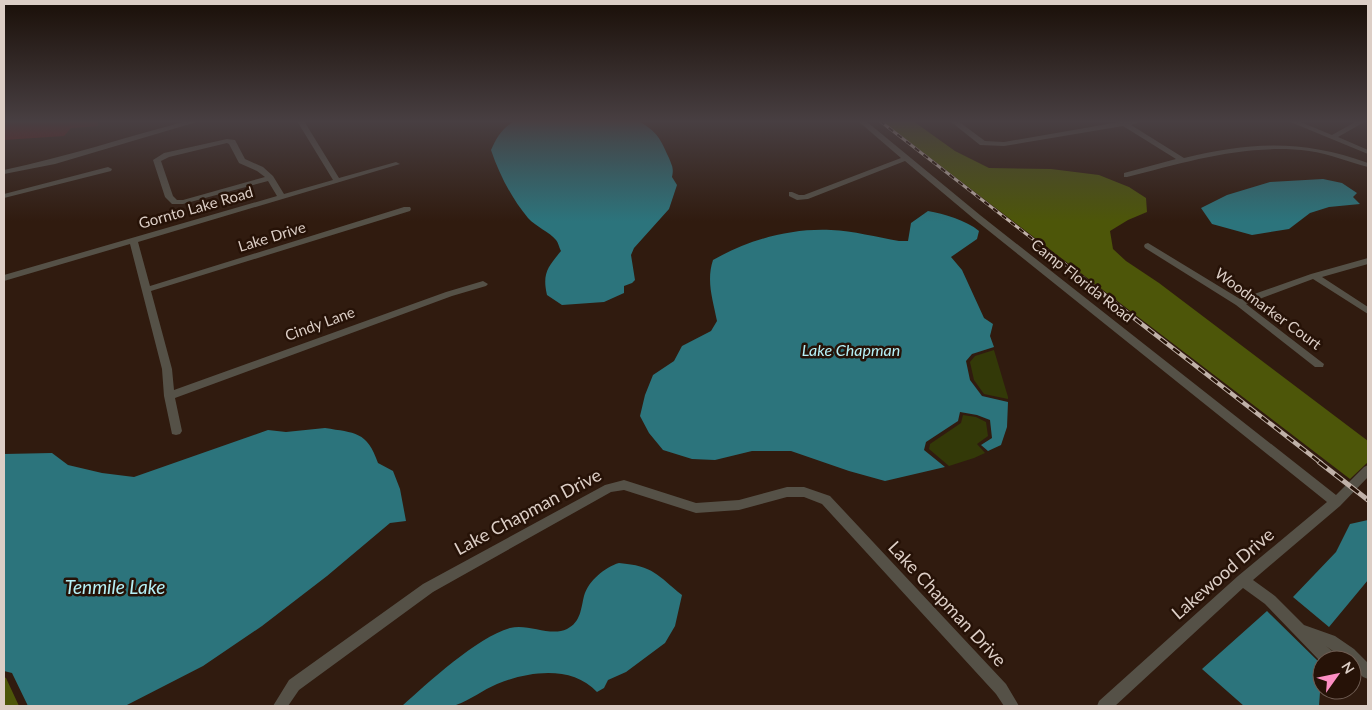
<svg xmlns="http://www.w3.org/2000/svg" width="1372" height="710" viewBox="0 0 1372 710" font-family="Lato,sans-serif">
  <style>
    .green { fill: #333908 }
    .forest { fill: #4d5609 }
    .water { fill: #2c747c }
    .building { fill: #671113 }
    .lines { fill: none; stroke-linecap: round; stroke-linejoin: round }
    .minor { fill: #555147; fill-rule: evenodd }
    .rail-far2-casing { stroke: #c0b1a8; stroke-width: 3 }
    .rail-far1-casing { stroke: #c0b1a8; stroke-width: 4.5 }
    .rail-casing { stroke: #c0b1a8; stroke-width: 5 }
    .rail-far2 { stroke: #261207; stroke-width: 2; stroke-dasharray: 5.5; stroke-linecap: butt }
    .rail-far1 { stroke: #261207; stroke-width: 2.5; stroke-dasharray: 8; stroke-linecap: butt }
    .rail { stroke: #261207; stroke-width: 3; stroke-dasharray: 10; stroke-linecap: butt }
    .labels { text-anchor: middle; stroke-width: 5; stroke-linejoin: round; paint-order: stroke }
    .street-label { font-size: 15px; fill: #dccec6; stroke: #261207 }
    .water-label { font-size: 16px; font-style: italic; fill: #b5f0f6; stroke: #261207 }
    .near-street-label { font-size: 18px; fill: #dccec6; stroke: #261207 }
    .near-water-label { font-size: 19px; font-style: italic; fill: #b5f0f6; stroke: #261207 }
  </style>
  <rect width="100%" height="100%" fill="#301b0f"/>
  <!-- green -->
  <path class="green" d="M994,350L1008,397V399L984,394L974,380L970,362L975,356Z
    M963,415L976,417L986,422L988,436L977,444L985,453L974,458L949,466L929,449L930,444L961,423Z"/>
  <!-- forest -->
  <path class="forest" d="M882,121H913L955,151L989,168L1051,169L1099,175L1129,187L1146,198L1147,212L1128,220L1110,231L1113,249L1126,261L1159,283L1368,441V462L1350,479Z
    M4,677L6,678L19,706H4Z"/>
  <!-- water -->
  <path class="water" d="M515,121H639C658,133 660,138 669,158C672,166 674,168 672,177L677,185L669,209L634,248L631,255L635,280L632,283L624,286V293L604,302L562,305L547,295C542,273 548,267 561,251C559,247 558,242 556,240C550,232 536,227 528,218C512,199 499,174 491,150C497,137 502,128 515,121Z
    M1323,179L1342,183L1357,193L1353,197L1360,204L1329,207L1310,213L1289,229L1252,235L1212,224L1201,208L1227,195L1270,182Z
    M928,211C944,214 966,220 979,231L977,239L951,257L962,270L984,318L993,324L990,336L994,347L972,354L966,361L970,380L982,396L1008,402L1007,427L1001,445L988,451L981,445L992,438L990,420L977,415L960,412L958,421L926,442L924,450L945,467L885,481L849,471L791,451H752L715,460L692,459L663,450L649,433L640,416L645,395L653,375L674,361L682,346L711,331L717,321C713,300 706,281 713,260C748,240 790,228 831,230C853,231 877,237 899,241H908L911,223Z
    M325,428C355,433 367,431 378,463L393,471L400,489L406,521L390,523L327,576L262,626L203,666L125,706H28L12,673L4,671V454L52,453L68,465L102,473L134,477L268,430L286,432Z
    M1368,520V580L1329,627L1293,597L1336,552L1350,524Z
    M619,563C654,566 657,575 682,595L675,626L665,643L626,672L608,680L604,688L597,692C572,665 529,671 497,684C483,690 470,700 456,705C445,709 414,706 402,706C429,682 476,638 510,628C528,623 550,637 567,629C581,622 581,608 584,596C588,581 605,567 619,563Z
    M1267,611L1322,665L1319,706H1244L1202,669Z"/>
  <!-- building -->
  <path class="building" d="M12,121H98V126L71,128L64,136L4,140V124Z"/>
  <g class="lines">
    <!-- minor -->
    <path class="minor" d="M187,121H200L55,164L4,174V170C66,157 126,137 187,121Z
      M297,121H304L339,178L396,162L400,164L138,242L150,286L404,207H410L411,209L410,211L151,291L172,369L174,390L446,292L483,281L488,284L486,286L452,296L175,398L182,431L180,434L176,435L172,434L164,396L162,369L130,244L4,281V275L277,196L268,181L183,204H172L165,197L153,160L164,153L227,139L235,140L245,159L263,167L273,176L284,194L333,180ZM227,143L229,144L239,163L257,171L265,177L183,200H177L173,196L161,161L169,157Z
      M858,121H866L980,215L1336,495L1364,467L1368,465V477L1340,506L1253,580L1275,596L1304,625L1335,636L1354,649L1368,663V679L1363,677L1352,666V660H1345L1326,646L1337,655L1339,660H1322V662L1319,660L1265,604L1243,588L1115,706H1097L1099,701L1238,576L1327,502L974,219L905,161L808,199L797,200L789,196V192H792L799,195H804L901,158Z
      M950,121H958L985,141L1004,142L1125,121H1143L1131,125L1184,158C1251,142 1302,139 1368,163V167C1348,162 1330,154 1309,151C1247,143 1186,162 1127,177H1124V173L1176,159L1123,126L1004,146L980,145Z
      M1288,121H1298L1332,135L1357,121H1366L1338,137L1368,150V154Z
      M108,167L112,169L111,171L4,198V194Z
      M1148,243L1240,299L1311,274L1368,258V264L1322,277L1368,307V314L1313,279L1246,304L1324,364L1323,367H1315L1236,305L1145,248L1144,246L1145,244Z
      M624,480L696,503L739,500L787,487H804L830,496L1006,684L1019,706H1004L996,694L822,504L804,497H787L739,510L696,513L624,490L611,492L433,592L299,690L288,706H273L289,680L423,584L605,485Z"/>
    <!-- rail-far2 casing -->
    <g class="rail-far2-casing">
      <path id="rail-far2" d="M880,121L1074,271"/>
    </g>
    <!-- rail-far1 casing -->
    <g class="rail-far1-casing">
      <path id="rail-far1" d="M1072,270L1321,463"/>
    </g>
    <!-- rail casing -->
    <g class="rail-casing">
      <path id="rail" d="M1319,462L1368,500"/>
    </g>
    <!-- rail-far2 -->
    <use href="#rail-far2" class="rail-far2"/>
    <!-- rail-far1 -->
    <use href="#rail-far1" class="rail-far1"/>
    <!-- rail -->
    <use href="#rail" class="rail"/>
  </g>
  <!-- sky -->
  <linearGradient id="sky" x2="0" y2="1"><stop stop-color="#1a0f08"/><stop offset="0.55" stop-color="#483f42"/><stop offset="1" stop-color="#483f42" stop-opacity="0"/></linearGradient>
  <rect width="1372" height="221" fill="url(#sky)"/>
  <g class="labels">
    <!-- street labels -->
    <g class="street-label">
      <text transform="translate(196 208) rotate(-16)" y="5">Gornto Lake Road</text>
      <text transform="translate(272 237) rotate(-17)" y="5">Lake Drive</text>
      <text transform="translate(1082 281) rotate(38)" y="5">Camp Florida Road</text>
      <text transform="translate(1268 309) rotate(36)" y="5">Woodmarker Court</text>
      <text transform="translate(320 324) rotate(-20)" y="5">Cindy Lane</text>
    </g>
    <!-- water labels -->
    <g class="water-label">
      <text x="851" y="356">Lake Chapman</text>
    </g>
    <!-- near-street labels -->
    <g class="near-street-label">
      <text transform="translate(528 512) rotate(-28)" y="6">Lake Chapman Drive</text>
      <text transform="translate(1223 574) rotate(-41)" y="6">Lakewood Drive</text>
      <text transform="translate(947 604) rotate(47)" y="6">Lake Chapman Drive</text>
    </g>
    <!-- near-water labels -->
    <g class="near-water-label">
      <text x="115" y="594">Tenmile Lake</text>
    </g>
  </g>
  <!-- border -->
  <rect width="1372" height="710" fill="none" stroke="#dccec6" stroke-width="10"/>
  <!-- north arrow -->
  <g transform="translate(1337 675) rotate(57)"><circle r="24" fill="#261207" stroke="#6f5d53"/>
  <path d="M0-4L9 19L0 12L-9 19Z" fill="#fc8fc3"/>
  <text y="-8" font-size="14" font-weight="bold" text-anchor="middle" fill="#dccec6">N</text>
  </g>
</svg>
